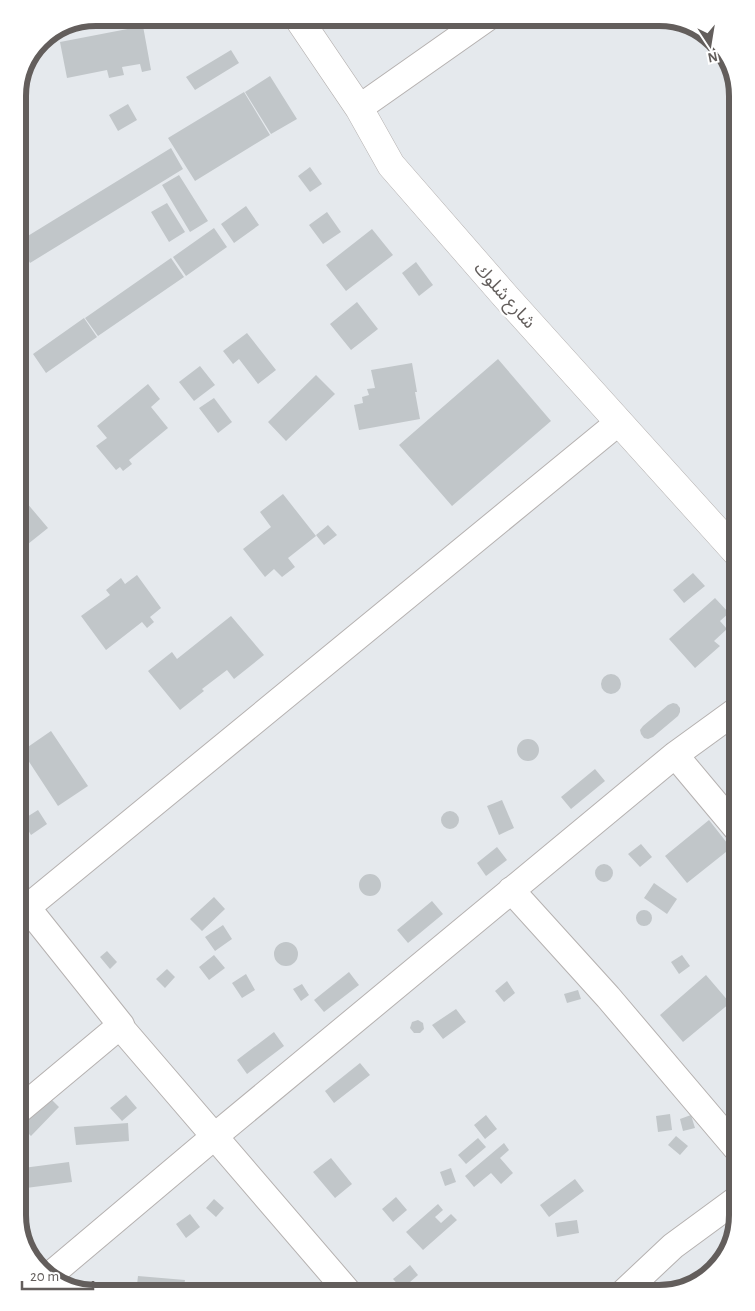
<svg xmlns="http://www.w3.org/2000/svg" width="755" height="1311" viewBox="0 0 755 1311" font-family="'Alegreya Sans','Noto Sans Arabic',sans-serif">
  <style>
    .building { fill: #c1c6c9 }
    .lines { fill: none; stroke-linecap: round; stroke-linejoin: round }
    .minor-casing { stroke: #b5b1b0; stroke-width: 28 }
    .tertiary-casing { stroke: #b5b1b0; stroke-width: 29 }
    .minor { stroke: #fff; stroke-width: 26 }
    .tertiary { stroke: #fff; stroke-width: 28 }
    .labels { text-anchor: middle; stroke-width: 4.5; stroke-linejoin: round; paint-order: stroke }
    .street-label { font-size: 18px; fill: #635e5c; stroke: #fff }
    .rim { fill: none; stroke: #635e5c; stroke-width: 6 }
  </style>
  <rect width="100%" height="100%" fill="#e5e9ed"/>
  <!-- building -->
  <path class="building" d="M143,26L151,70L142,72L140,64L122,67L124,75L109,78L107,70L67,78L60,42Z
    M231,50L239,63L195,90L186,77Z
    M270,76L297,119L271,134L245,92Z
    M244,92L270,135L195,181L168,138Z
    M128,104L137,120L118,131L109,115Z
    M171,148L183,169L30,263L18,242Z
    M310,167L322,184L310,192L298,176Z
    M20,174L29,187L18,194V175Z
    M179,175L208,221L190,232L162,185Z
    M167,203L185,232L169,242L151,212Z
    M246,206L259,225L234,243L221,224Z
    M327,212L341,232L323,244L309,225Z
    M214,228L227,247L186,276L173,257Z
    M372,229L393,255L346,291L326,265Z
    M171,258L184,277L98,336L85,318Z
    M416,262L433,285L419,296L402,273Z
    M357,302L378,329L351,350L330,324Z
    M84,318L97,337L46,373L33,354Z
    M247,333L276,370L258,384L239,359L233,364L223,351Z
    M498,359L551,421L452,506L399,445Z
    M412,363L417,392H415L420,419L359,430L354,405L363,403L362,397L369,395L367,389L375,388L371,370Z
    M200,366L215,385L194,401L179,382Z
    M316,375L335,394L286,441L268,422Z
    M148,384L160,399L151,407L168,428L129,460L132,464L123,471L120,467L116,470L96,446L107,438L97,426Z
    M214,398L232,422L218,433L199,408Z
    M283,494L316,536L288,558L295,567L282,577L274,569L265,577L243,549L271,527L260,512Z
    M26,502L48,528L18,552V508Z
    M328,525L337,535L324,545L316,535Z
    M693,573L705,586L684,603L673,590Z
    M137,575L161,608L150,617L154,622L147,628L142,622L106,650L81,616L110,595L106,590L121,578L125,584Z
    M715,598L729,613L720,621L727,629L714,641L720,646L695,668L669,639Z
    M231,616L264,655L234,679L227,670L202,689L204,691L180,710L148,671L172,652L177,659Z
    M601 684a10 10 0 1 1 20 0a10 10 0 1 1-20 0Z
    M673,703L677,704L680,708V712L678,716L653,737L648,739L644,738L641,734L640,730L643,726L668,705Z
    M51,731L88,786L58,806L22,751Z
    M517 750a11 11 0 1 1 22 0a11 11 0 1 1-22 0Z
    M595,769L605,781L571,809L561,797Z
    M502,800L514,828L499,835L487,806Z
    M38,810L47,824L31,835L22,820Z
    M441 820a9 9 0 1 1 18 0a9 9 0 1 1-18 0Z
    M709,820L731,848L687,883L665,856Z
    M641,844L652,857L640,867L628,854Z
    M497,847L507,860L486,876L477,863Z
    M595 873a9 9 0 1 1 18 0a9 9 0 1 1-18 0Z
    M359 885a11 11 0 1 1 22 0a11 11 0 1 1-22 0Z
    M654,883L677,899L667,914L644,898Z
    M214,897L225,909L202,931L190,919Z
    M432,901L443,914L408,943L397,930Z
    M636 918a8 8 0 1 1 16 0a8 8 0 1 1-16 0Z
    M223,925L232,939L215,951L205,937Z
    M274 954a12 12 0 1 1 24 0a12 12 0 1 1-24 0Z
    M107,951L117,962L110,969L100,957Z
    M214,955L225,968L209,980L199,967Z
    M682,955L690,966L679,974L671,962Z
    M167,969L175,977L165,988L156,979Z
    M349,972L359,985L324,1012L314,1000Z
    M246,974L255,990L242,998L232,983Z
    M706,975L730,1003L683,1042L660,1015Z
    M507,981L515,993L504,1002L495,991Z
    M302,984L309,995L301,1001L293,989Z
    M578,990L581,999L567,1003L564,994Z
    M456,1009L466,1022L443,1039L432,1025Z
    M418,1020L423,1023L424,1029L420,1033H414L410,1028L412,1022Z
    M274,1032L284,1046L247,1074L237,1060Z
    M360,1063L370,1075L334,1103L325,1091Z
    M126,1095L137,1108L122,1121L110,1108Z
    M48,1096L59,1107L31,1136L20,1125Z
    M670,1114L672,1130L658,1132L656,1116Z
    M486,1115L497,1129L485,1139L474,1125Z
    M691,1115L695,1128L683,1131L680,1119Z
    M128,1123L129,1141L76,1145L74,1127Z
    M676,1136L688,1146L680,1155L668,1145Z
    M478,1138L486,1147L466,1164L458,1155Z
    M504,1143L509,1150L500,1158L513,1173L501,1184L491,1173L474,1187L465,1176Z
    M331,1158L352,1184L335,1198L313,1172Z
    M69,1162L72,1182L26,1188L23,1168Z
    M451,1168L456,1182L445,1186L440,1172Z
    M575,1179L584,1191L549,1217L540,1205Z
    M396,1197L407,1210L393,1222L382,1209Z
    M214,1199L224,1208L216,1217L206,1208Z
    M438,1204L443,1210L435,1217L441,1223L451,1214L457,1220L423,1250L406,1232Z
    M190,1214L200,1227L186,1238L176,1224Z
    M577,1220L579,1233L557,1237L555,1223Z
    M410,1265L418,1275L402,1289L393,1279Z
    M138,1276L185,1280L184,1286H191L190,1293H136Z
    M508,1283L516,1292L514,1293H496Z"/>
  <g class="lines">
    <!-- minor casing -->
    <g class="minor-casing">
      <path id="minor" d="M359,108L487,18
        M675,755L737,829
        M511,890L608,997L737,1149
        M18,896L121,1025L123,1030L349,1293
        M18,915L619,422
        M18,1111L121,1025
        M49,1276L215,1136L675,755L737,710
        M623,1293L673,1246L737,1199"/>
    </g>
    <!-- tertiary casing -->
    <g class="tertiary-casing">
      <path id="tertiary" d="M298,18L359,108L391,165L506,297L737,553"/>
    </g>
    <!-- minor -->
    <use href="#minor" class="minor"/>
    <!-- tertiary -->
    <use href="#tertiary" class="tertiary"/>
  </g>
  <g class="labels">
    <!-- street labels -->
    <g class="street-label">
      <text transform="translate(505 295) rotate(48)" y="6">شارع شلوك</text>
    </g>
  </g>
  <!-- crop -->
  <path d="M0 0H755V1311H0ZM96 26H659A70 70 0 0 1 729 96V1215A70 70 0 0 1 659 1285H96A70 70 0 0 1 26 1215V96A70 70 0 0 1 96 26Z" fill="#fff" fill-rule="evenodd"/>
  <path class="rim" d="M96 26H659A70 70 0 0 1 729 96V1215A70 70 0 0 1 659 1285H96A70 70 0 0 1 26 1215V96A70 70 0 0 1 96 26Z"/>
  <!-- north arrow -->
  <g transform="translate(710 45) rotate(168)" stroke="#ffffff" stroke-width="4" paint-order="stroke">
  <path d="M0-4L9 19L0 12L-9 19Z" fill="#635e5c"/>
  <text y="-8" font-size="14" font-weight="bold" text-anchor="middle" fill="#635e5c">N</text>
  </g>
  <!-- scale -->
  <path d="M22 1281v8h71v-8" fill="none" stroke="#635e5c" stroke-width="2.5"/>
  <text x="30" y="1281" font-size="15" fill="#635e5c" stroke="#ffffff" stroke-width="4" paint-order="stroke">20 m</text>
</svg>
